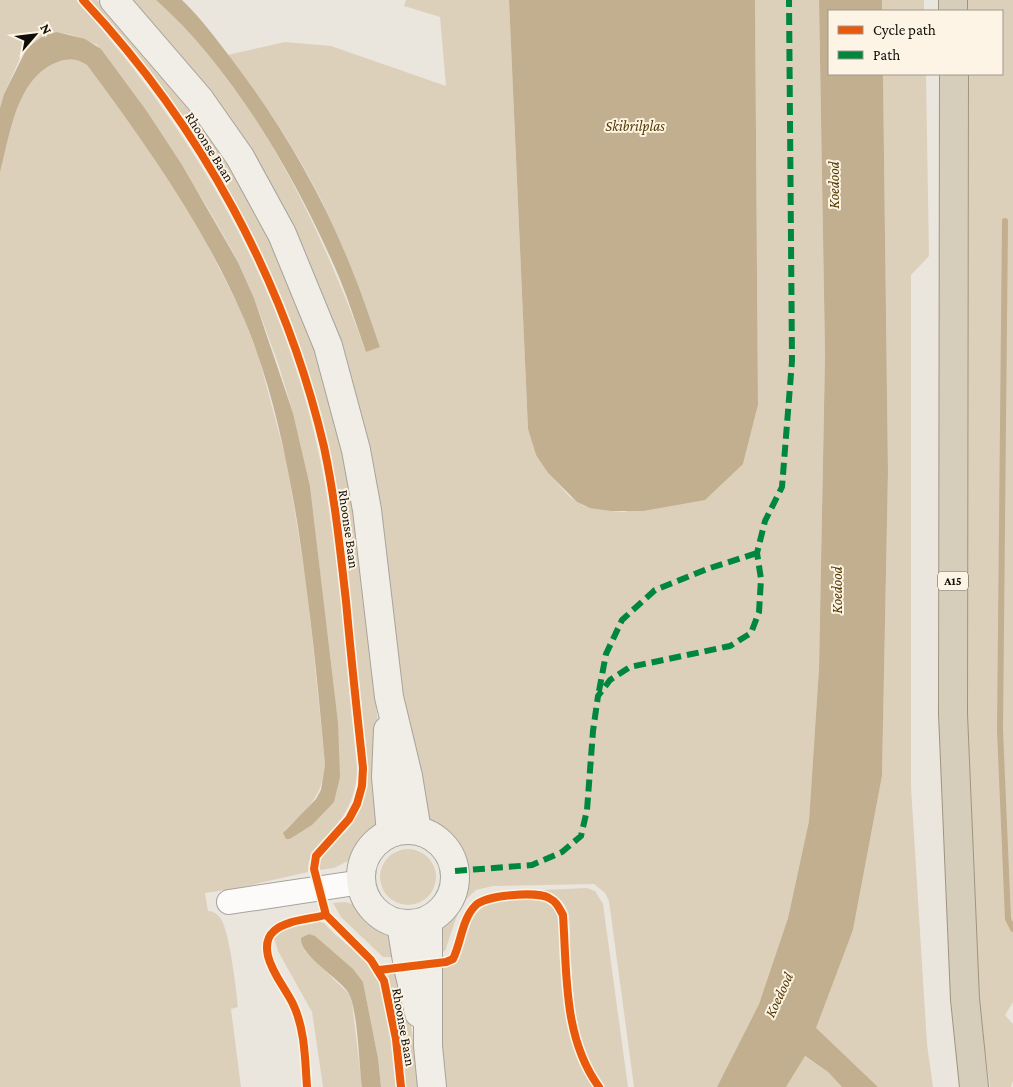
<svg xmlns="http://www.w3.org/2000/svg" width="1013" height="1087" viewBox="0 0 1013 1087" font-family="'Crimson Pro',serif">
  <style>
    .green { fill: #ddd0ba }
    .water { fill: #c1af90 }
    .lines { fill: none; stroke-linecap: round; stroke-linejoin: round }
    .stream { stroke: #c1af90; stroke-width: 6 }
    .minor-casing { stroke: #a6a39d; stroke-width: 26 }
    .secondary-casing { stroke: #a6a39d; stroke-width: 30 }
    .motorway-casing { stroke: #9f957f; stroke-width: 30 }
    .minor { stroke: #fcfbfa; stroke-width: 24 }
    .secondary { stroke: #f0eee7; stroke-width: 28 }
    .motorway { stroke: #d6cebb; stroke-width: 28 }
    .quiet { stroke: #00873e; stroke-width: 6; stroke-dasharray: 12 6; stroke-linecap: butt }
    .cycleway-casing { stroke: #fdf4e5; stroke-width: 11 }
    .cycleway { stroke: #e8590c; stroke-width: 8 }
    .labels { text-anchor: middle; stroke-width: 4; stroke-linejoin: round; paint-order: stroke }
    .shield { fill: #fdf4e5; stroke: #57524a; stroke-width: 1 }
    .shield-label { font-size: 12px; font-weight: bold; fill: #100d08 }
    .street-label { font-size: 14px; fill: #100d08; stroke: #fdf4e5 }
    .water-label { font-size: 15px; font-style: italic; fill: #533a03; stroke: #fdf4e5 }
  </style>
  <rect width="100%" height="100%" fill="#eae6de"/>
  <!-- green -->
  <path class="green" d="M0,0H76C194,132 284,285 320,459C341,561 346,665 357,768C357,788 350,808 338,823C325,840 308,849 308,872L238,888L205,893L208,911C213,911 218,914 221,919C230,934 236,988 238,1007L231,1009L241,1087H0V173C10,136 16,77 58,62C69,58 77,59 87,65L167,174L204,238L241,311L259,358L287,463L307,587L325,764C322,798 308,808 285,830L286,839H290L312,825L338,722L310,486L293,413L278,363L254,298L238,261L209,210L146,110L97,45L72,35L57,32L21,56L4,94L0,108Z
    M89,0H97L179,92L227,161L269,235L316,349L338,427L355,513L379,733L380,825L350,860L334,868L319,870C319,852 341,839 350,826C361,810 365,792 368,774C363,720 358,667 352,614C348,570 344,527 336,484C322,418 305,351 278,289C232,184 166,86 89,0Z
    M131,0H156C256,89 321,228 366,352L380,346C361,298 344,248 322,202C297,150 263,101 228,55L285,42L331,46L446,86L440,17L404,6L406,0H509L528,429L536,455L548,473L570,497L584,506L611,511L625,512L743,464L758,405L755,0H819L825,355L819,668L809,821L788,918L759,1004L717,1087H634L609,901L605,893L594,884L493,886L476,890L461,904L445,951L434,953L438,927L460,898L463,869L453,844L427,821L419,806L361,421L176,52Z
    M882,0H924V11H882Z
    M967,0H1013V1002L1005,1015L1013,1024V1080L1011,1087H990L977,993L966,735L969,74H1002V11H968Z
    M883,74H926L929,256L911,275V787L927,1044L933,1087H878L815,1028L853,930L882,776L888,472Z
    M380 877a28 28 0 1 1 56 0a28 28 0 1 1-56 0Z
    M587,888L595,891L603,904L628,1087H605C573,1047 574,997 570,949C570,936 571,919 566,907C561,898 551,894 542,890Z
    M542,900L553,907L559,919C563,974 558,1041 594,1087H445L436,968L448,967L457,962C463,951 466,937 470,925C480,894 515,901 542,900Z
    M345,902C359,905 387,924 393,938C396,944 397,951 399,957H383L341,917L333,903Z
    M320,922L324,923C338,940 359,951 372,969C389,994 392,1056 396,1087H381L378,1058L363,982L303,949L349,994L352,1003L362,1087H323L312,1012L278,951L274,938L284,929Z
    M402,972L421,1087H406L398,1019L388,976L392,973Z
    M804,1056L828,1072L842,1087H786Z"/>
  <!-- water -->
  <path class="water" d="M156,0H182C201,18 217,40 233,61C280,123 321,192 350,265C361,291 370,319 380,347L366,352C357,327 349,301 339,277C298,181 234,69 156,0Z
    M509,0H755L758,405L743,464L705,500L643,511H611L590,508L577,502L548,473L536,455L528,429Z
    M819,0H882V11H829V74H883L888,472L882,776L853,930L816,1028L878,1087H842L828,1072L805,1056L786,1087H717L759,1004L788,918L809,821L819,668L825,355Z
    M57,32L85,39L101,49L146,110L182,165L238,262L254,298L293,413L310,486L338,722L340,777L334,802L312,825L290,839H286L283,833L316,799L321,790L325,765C318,685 310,606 298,527C286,454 271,380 241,312C200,220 147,146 87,65C77,59 69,58 58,62C16,77 10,136 0,173V108L4,94L27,48L43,36Z
    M309,934L315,936L353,969L363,982L378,1058L381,1087H362C359,1066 358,1008 348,992C338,977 300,956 301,938Z"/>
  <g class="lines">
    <!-- stream -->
    <path class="stream" d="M1005,221L1000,730L1008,919L1013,929"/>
    <!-- minor casing -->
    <g class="minor-casing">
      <path id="minor" d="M229,902L362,882"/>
    </g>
    <!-- secondary casing -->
    <g class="secondary-casing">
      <path id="secondary" d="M114,0L200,100L240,157L282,234L328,346L356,450L367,510L389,697L408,776L417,831
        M388,730L386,777L391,833
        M361 877a47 47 0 1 1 94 0a47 47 0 1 1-94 0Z
        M428,920V1046L432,1087
        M401,924L408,967L419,1013"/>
    </g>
    <!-- motorway casing -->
    <g class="motorway-casing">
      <path id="motorway" d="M953,0V11
        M954,74L953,714L965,999L974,1087"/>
    </g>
    <!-- minor -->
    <use href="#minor" class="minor"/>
    <!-- secondary -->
    <use href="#secondary" class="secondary"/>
    <!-- motorway -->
    <use href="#motorway" class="motorway"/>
    <!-- quiet -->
    <path class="quiet" d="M599,691L606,654L622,620L655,590L707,569L757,553
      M455,871L532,865L562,852L581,836L587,810L593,731L598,696L610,680L630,667L730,646L751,633L759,612L761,579L757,553L765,521L782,487L792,361L789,0"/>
    <!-- cycleway casing -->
    <g class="cycleway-casing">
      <path id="cycleway" d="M83,0C200,125 285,280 324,447C335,498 340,549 346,601C351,657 357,713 363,768L362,786L357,804L349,819L316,856L314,869L326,915L371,960L384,981L396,1039L401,1087
        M379,970L446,962L453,959C461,943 462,919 475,906C484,895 537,891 549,898C557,902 559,908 563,915C567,973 563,1038 599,1087
        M307,1087C305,1059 305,1029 293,1004C285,988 272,973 268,956C266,947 267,937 274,931C286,920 311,919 326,915"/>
    </g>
    <!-- cycleway -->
    <use href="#cycleway" class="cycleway"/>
  </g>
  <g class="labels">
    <!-- shield labels -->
    <rect class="shield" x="938" y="571.5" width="30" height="19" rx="4"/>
    <g class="shield-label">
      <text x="953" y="585">A15</text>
    </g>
    <!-- street labels -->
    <g class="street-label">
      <text transform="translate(210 147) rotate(58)" y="5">Rhoonse Baan</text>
      <text transform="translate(349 529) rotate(82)" y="5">Rhoonse Baan</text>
      <text transform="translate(404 1027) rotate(80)" y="5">Rhoonse Baan</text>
    </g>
    <!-- water labels -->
    <g class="water-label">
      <text x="635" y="131">Skibrilplas</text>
      <text transform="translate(834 185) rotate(-90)" y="5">Koedood</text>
      <text transform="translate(837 590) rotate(-90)" y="5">Koedood</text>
      <text transform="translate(779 995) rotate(-65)" y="5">Koedood</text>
    </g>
  </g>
  <!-- legend -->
  <rect x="828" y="10" width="175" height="65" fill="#fdf4e5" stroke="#9e988d"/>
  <rect x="838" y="26" width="25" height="8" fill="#e8590c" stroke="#9e988d"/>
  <text x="873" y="35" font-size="15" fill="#100d08">Cycle path</text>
  <rect x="838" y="51" width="25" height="8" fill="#00873e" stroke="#9e988d"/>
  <text x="873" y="60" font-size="15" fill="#100d08">Path</text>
  <!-- north arrow -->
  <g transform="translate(35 35) rotate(62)" stroke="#fdf4e5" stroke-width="4" paint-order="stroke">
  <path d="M0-4L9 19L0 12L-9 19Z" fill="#100d08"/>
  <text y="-8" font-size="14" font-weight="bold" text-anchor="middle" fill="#100d08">N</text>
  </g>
</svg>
